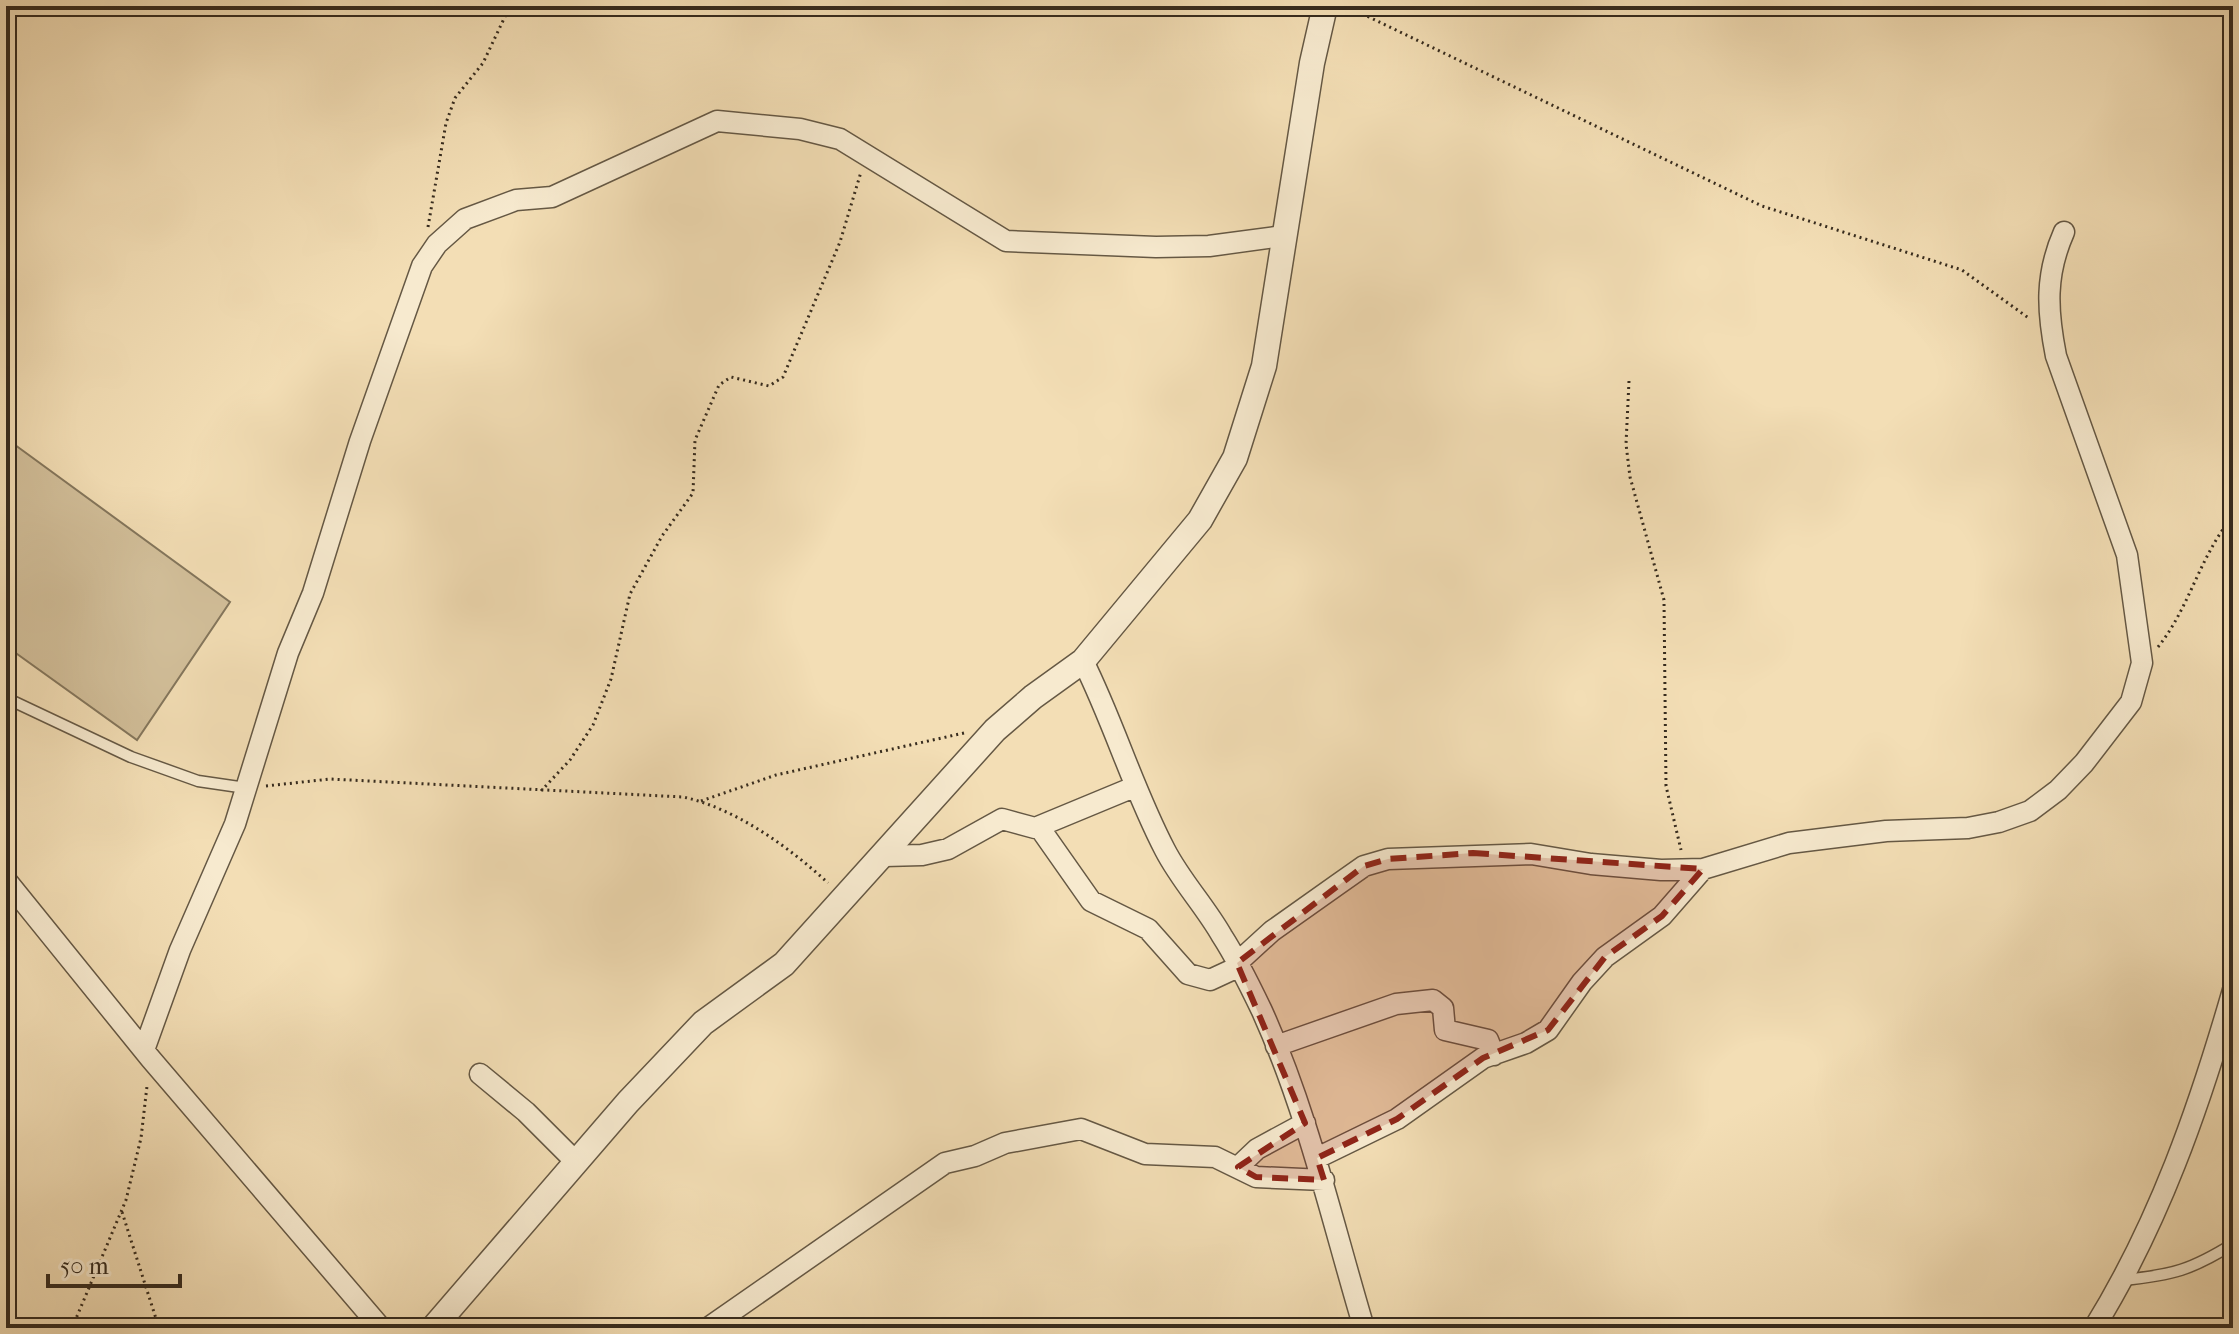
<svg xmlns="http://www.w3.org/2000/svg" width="2239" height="1334" viewBox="0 0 2239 1334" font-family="'IM FELL French Canon',serif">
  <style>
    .green { fill: #d3c09b; stroke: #84765c; stroke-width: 2 }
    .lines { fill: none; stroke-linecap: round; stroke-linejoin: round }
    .service-casing { stroke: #655844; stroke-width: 13 }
    .minor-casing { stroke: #655844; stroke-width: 23 }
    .tertiary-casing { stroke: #655844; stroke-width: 27 }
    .path { stroke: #362b1e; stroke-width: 3; stroke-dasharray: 2 4; stroke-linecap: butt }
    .service { stroke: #f7eacf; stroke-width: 10 }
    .minor { stroke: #f7eacf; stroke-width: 20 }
    .tertiary { stroke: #f7eacf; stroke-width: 24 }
    .marked { fill: #8f2418; fill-opacity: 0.2; stroke: #8f2418; stroke-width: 6; stroke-dasharray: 16 10; stroke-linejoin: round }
  </style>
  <rect width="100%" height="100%" fill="#f3deb5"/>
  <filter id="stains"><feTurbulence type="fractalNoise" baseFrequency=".0025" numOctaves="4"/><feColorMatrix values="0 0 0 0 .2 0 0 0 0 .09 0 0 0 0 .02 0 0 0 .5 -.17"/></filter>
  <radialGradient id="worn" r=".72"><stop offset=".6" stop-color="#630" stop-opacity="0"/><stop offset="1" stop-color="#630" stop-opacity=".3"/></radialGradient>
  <!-- green -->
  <path class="green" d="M11,442L230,602L137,740L6,646V449Z"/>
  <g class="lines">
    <!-- service casing -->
    <g class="service-casing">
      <path id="service" d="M6,698L131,757L198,781L246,788
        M2123,1280C2173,1275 2191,1270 2233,1244"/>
    </g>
    <!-- minor casing -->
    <g class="minor-casing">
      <path id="minor" d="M1083,661C1114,723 1133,789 1165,850C1181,881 1205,906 1222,936C1237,959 1250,986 1262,1011C1308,1113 1332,1221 1364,1328
        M1039,827L1091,901L1148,929L1188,974L1210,980L1238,967
        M884,856L922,855L948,849L1002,819L1035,828L1134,787
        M6,880L150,1058L381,1328
        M1237,963L1272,931L1337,885L1364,866L1388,859L1531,854L1591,864L1661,870L1703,869L1789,843L1886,831L1968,828L1999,822L2030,811L2058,790L2084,763L2131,702L2142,663L2127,555L2056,356C2047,310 2045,275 2064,232
        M1276,1046L1396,1004L1433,1000L1443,1008L1445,1030L1488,1040L1494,1055
        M144,1050L180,950L235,824L288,653L313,593L360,441L422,266L437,244L465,219L516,200L552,197L717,121L800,129L840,139L1006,241L1156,247L1209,246L1283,236
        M480,1074L526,1112L576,1162
        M1317,1158L1397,1119L1483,1058L1526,1043L1548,1030L1582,982L1605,957L1662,916L1703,869
        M1238,1167L1257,1149L1305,1123
        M708,1328L945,1163L975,1156L1005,1143L1081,1129L1145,1154L1215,1157L1256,1177L1324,1180
        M2094,1328C2159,1223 2199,1108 2233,990"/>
    </g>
    <!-- tertiary casing -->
    <g class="tertiary-casing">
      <path id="tertiary" d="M433,1328L628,1102L703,1023L784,964L995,730L1033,697L1083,661L1200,520L1235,458L1264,366L1312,63L1325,6"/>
    </g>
    <!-- path -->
    <path class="path" d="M1346,6L1762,206L1962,270L2030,319
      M428,227L446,123L455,98L483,63L510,6
      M1629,381L1626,444L1630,477L1664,600L1666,786L1681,850
      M2158,647C2190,607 2199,557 2233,516
      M266,786L330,779L683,797C735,808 789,847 828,883
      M541,791L570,760L593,725L611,679L630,594L662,536L693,493L695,440L719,385L731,377L769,386L783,377L840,242L861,172
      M701,801L776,775L964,733
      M122,1212L159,1328
      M72,1328L126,1200L141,1138L147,1086"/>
    <!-- service -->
    <use href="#service" class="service"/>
    <!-- minor -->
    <use href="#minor" class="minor"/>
    <!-- tertiary -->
    <use href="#tertiary" class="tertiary"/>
  </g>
  <!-- marked area -->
  <path class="marked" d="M1473,853L1703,869L1662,916L1605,957L1548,1030L1483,1058L1397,1119L1317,1158L1324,1180L1256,1177L1238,1167L1305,1123L1237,963L1364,866L1388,859Z"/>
  <!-- margin -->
  <rect width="2239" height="1334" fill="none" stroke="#f3deb5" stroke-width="32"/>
  <rect x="8" y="8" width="2223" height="1318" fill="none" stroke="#362b1e" stroke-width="4"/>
  <rect x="16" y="16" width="2207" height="1302" fill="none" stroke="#362b1e" stroke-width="2"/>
  <!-- scale -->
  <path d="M48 1274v12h132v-12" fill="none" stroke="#362b1e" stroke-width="4"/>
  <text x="60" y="1274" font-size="24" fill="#362b1e" stroke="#f7eacf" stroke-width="6" paint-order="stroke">50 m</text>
  <rect width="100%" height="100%" filter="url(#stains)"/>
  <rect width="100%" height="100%" fill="url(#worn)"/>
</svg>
